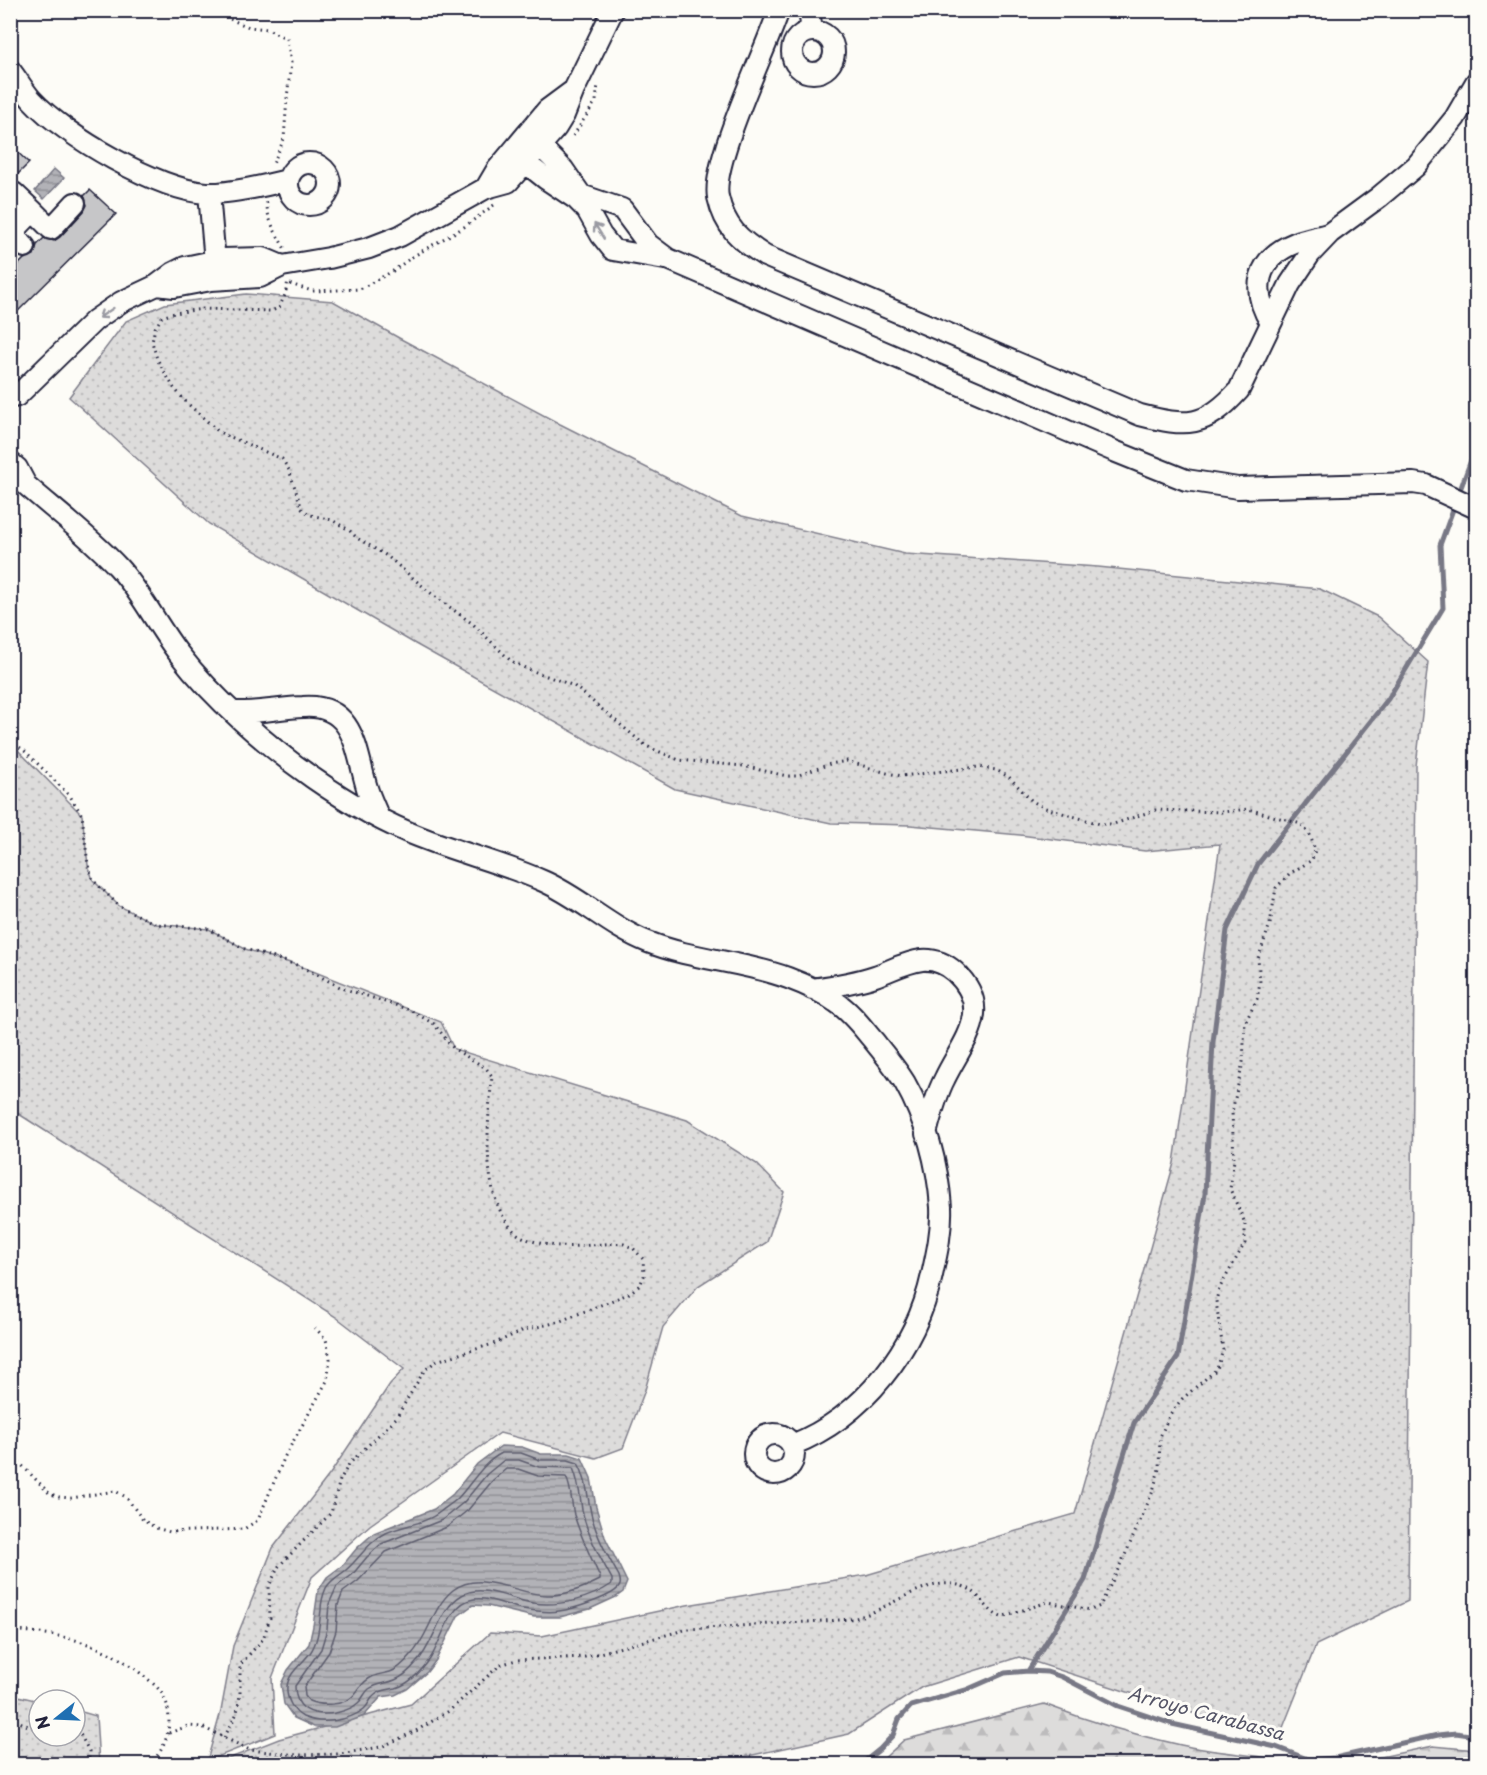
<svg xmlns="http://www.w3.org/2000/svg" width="1487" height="1775" viewBox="0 0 1487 1775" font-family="'Playpen Sans',sans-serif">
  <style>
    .grass { fill: url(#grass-dots); stroke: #807f8b; stroke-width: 1.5 }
    .forest { fill: url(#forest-firs); stroke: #807f8b; stroke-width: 1.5 }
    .water { fill: url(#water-rules); stroke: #787885; stroke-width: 1.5 }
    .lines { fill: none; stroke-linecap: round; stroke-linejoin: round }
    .shore { stroke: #5c5c6d; stroke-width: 1.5 }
    .stream { stroke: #787885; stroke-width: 5 }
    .building { fill: #c6c6c8; stroke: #22223b; stroke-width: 1.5 }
    .minor-casing { stroke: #22223b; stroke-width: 24 }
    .path { stroke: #22223b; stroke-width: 3; stroke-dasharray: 1.5 4.5; stroke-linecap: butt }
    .minor { stroke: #fdfcf7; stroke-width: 20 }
    .oneway { stroke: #9a9aa2 }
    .labels { text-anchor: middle; stroke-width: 6; stroke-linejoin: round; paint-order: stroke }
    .water-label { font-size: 18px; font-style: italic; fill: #545466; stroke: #fdfcf7 }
  </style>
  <defs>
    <pattern id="grass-dots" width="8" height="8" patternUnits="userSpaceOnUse" patternTransform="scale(1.5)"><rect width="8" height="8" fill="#dddcdb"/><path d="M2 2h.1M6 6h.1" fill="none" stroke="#bdbcbd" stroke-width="1.8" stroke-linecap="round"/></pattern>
    <pattern id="forest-firs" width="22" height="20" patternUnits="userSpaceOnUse" patternTransform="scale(1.5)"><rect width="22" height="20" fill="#dddcdb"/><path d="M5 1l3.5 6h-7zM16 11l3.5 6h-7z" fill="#bdbcbd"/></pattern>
    <pattern id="water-rules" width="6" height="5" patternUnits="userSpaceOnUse" patternTransform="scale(1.5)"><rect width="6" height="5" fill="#b2b2b7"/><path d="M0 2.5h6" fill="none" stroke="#909096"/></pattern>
  </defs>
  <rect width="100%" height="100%" fill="#fdfcf7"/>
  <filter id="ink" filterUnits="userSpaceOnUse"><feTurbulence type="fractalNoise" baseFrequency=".0167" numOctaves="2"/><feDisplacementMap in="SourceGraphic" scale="12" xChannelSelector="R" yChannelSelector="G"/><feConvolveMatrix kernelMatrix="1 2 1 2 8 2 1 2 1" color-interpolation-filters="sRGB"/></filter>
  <g filter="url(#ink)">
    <!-- grass -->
    <path class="grass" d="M246,294L333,301L399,338L560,424L742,516L905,554L1098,567L1320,589L1378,617L1428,662L1416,766L1408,1601L1316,1645L1282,1730L1205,1717L1019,1657L922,1687L849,1734L712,1764H215L279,1739L411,1704L490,1633L542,1636L687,1605L866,1575L1075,1514L1174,1163L1220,844L1145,851L1020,835L910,825L831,823L675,789L417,645L209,524L69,397L126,321L165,304Z
      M10,742L82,815L88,865L93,880L119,906L156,924L209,929L245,949L300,966L441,1022L454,1049L687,1120L757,1164L784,1192L767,1242L698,1286L663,1327L645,1390L623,1448L596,1458L500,1433L370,1525L312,1577L272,1678L275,1734L207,1761L221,1711L233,1646L273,1548L330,1474L390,1384L404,1369L336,1317L11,1109Z
      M10,1694L39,1701V1736H75V1710L96,1716L99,1764H11Z"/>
    <!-- forest -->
    <path class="forest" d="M1044,1704C1088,1721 1134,1735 1181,1745C1220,1754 1260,1754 1299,1764H878L904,1740Z
      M1433,1746L1476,1750V1764H1348Z"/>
    <!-- water -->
    <path class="water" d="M54,169L64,178L44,199L35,191Z
      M501,1446L522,1447L541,1454H569L582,1458L591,1478L596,1507L605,1537L627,1582L623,1592L616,1597L590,1609L560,1617H534L488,1606L473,1605L458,1616L436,1660L427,1672L407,1689L395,1695L381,1697L364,1716L335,1727H314L294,1718L284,1704L281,1684L288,1670L309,1644L313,1626L318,1591L327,1577L343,1565L357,1548L374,1533L434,1509L453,1494L477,1464Z"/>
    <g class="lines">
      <!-- shore -->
      <path class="shore" d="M502,1453H521L540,1460H568L578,1463C586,1477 587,1492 590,1508C594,1532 607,1555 619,1576C620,1579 621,1582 620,1585C617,1596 570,1610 559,1611C547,1613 535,1611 523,1609C507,1606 491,1597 474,1599C449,1602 442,1641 430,1659C422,1670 409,1684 396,1688C388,1690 381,1689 375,1695C369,1699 369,1705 364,1709C349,1721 321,1725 303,1717C293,1712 286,1698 287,1687C288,1673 303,1663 310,1653C319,1640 319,1625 321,1610C321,1603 323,1595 326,1588C331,1579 339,1576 346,1570C360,1558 368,1542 386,1533C403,1525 425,1524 440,1512C446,1507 453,1503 458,1498C473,1482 482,1463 502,1453Z
        M504,1460H519L539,1467L573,1468C579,1482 580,1495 582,1510C587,1535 600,1557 612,1579V1584C590,1599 559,1607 533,1603C511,1600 484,1583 462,1595C438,1609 435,1644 416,1663C411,1669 403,1677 395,1680C386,1684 378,1683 369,1689C364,1693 363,1699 358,1703C348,1712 328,1716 315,1713C301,1710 295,1700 295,1686L321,1649L327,1629L329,1604L337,1586L352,1575L367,1557L381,1544L442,1520L464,1502L487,1474Z
        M506,1469H518L538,1476L566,1477C572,1489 571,1502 574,1515C581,1537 590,1556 600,1577V1580C584,1588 565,1596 547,1595C518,1595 481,1569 453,1590C432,1607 429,1636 411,1655C406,1661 397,1670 390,1672C384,1674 378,1674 372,1677C361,1682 360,1689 353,1696C343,1706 321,1706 309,1701L305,1696L304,1687L329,1652L336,1631L338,1605L343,1592L358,1581L386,1552L447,1527L468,1510L493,1480Z"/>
      <!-- stream -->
      <path class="stream" d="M1028,1671L1085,1580L1134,1423L1178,1357L1205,1194L1213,1042L1227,930L1258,864L1388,699L1443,608L1440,545L1471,460L1476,455
        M857,1764L864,1762L880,1749L893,1735L899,1719L911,1706L966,1690L1005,1673L1028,1671L1047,1672L1062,1677L1118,1706L1172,1724L1276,1747L1310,1760L1335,1758L1438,1735L1456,1733L1476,1736"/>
    </g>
    <!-- building -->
    <path class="building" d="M10,145L29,163L10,182Z
      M90,190L116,214L10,319V273L24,259L34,255L37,245L44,238L54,241L60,237L84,211L87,205L84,196Z"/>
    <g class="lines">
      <!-- minor casing -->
      <g class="minor-casing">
        <path id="minor" d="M779,10C766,50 711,162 718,197C725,228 740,240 765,256L1140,415C1187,427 1205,428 1239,390L1290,284L1310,254L1330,233L1379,197L1416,166L1455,118L1476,82
          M809,10L812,31
          M792 52a21 21 0 1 1 42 0a21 21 0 1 1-42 0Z
          M10,70C18,80 24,91 32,100C65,136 158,190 207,193C227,194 268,185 288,180
          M526,135L540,146L563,169L581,195L622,209L648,244L668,259L1114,451L1186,480L1238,488L1413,483L1426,485L1476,508
          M512,152L546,179L576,199L587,210L601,235L613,250L665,259
          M288 184a21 21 0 1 1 42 0a21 21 0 1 1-42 0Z
          M486,188L496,171L547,110L574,90
          M209,193L216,274
          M33,211L51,229L75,203
          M12,233L25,247
          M10,235L33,211L14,193
          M282,266L263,258L223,259L185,267L173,273L157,285L174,287L211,280L260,277L282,266L329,258L369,248L400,236L486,188L508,182L556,128L564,115L574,90L613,10
          M1271,323C1250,290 1257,258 1295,243C1306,239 1317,237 1328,234
          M10,398L17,396L95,320L121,302L157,285
          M10,462L17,468L26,485C57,512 90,537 118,567C142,593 157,626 179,654C213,698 268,747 313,778C346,801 383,823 420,837C460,853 503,863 543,881C580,897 610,927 648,942C693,960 743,961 788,978C804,984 822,992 836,1002C851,1012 862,1027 873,1040C884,1054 896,1068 905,1083C926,1120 938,1165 941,1207C942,1230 937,1253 932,1275C916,1349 863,1417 792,1445
          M234,712C260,713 279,708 303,707C355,703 356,752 367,788C370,798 375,808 379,818
          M812,989C834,986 854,983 875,976C890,971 905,962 922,960C935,959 946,964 955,972C995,1009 963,1041 945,1078C936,1095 931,1115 926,1134
          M754 1454a20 20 0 1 1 40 0a20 20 0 1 1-40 0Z"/>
      </g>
      <!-- path -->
      <path class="path" d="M208,10L249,27L268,29L287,39L291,63L287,98L284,139L272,166
        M573,136L596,101L598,84
        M267,202C266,218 277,235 285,249
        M290,284L312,291L360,289L393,271L412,257L464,227L494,205
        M10,740L26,752L70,796L82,815L88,865L93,880L119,906L156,924L209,929L245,949L300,966L342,988L410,1010L434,1024L454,1049L486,1068L492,1076C488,1121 479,1197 515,1232C525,1241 546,1245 559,1246C580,1248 602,1242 624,1244L633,1248L643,1259L644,1276L640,1285L628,1294L558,1322L524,1330L493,1344L436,1361L424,1371L396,1418L349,1464L340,1480L331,1513L279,1566L269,1586L270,1618L263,1639L240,1665V1695L237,1713L224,1738
        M10,1453L49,1493L59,1497L71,1498L115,1491L126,1497L143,1520L156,1528L170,1532L244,1529L258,1520L285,1456L327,1381L330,1359L326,1339L315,1328
        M10,1630C60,1634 99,1641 139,1672C159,1688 168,1694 169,1720C169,1736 162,1754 149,1764
        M10,1717L30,1727L39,1728
        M75,1733L80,1734L89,1751V1764
        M169,1733L188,1726L202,1727L250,1750L297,1755L340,1754L381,1747L416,1731L449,1711L500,1665L516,1660L585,1657L688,1629L840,1620C847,1619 855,1619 862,1616C892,1607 929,1575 962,1586C980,1591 985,1611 1001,1617L1048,1602L1091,1610L1100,1606L1126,1553L1153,1491L1159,1469L1160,1437L1170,1414L1182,1399L1217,1369L1223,1350L1216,1301L1219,1289L1245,1243V1223L1230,1189L1234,1160L1232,1112L1243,1062L1245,1023L1257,999L1260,982L1258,959L1270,924L1276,888L1289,874L1312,860L1315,850L1310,835L1301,824L1248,809L1223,812L1155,810L1114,824H1100L1045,808L1032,801L1009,777L996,770L978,767L902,776L887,773L847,761L830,764L796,776H787L743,766L679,760L646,746L574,686L525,668L511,661L473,624L433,595L387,556L357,538L349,530L332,520L311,515L302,509L289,470L282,459L219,432L187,403L174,388L157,359L152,342L155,328L162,317L174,313L203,309L271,311L279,308L285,295L288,281"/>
      <!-- minor -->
      <use href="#minor" class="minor"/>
    </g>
    <!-- one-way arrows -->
    <defs><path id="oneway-shaft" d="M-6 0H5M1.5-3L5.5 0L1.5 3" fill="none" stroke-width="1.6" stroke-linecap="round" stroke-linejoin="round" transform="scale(1.5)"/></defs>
    <g class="oneway">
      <use href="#oneway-shaft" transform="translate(599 231) rotate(-122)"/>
      <use href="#oneway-shaft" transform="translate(106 313) rotate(146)"/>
    </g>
  </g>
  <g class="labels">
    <!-- water labels -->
    <g class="water-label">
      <text transform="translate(1206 1714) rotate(15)" y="6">Arroyo Carabassa</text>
    </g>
  </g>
  <!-- margin -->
  <rect width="1487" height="1775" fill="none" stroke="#fdfcf7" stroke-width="36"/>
  <rect x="18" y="18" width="1451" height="1739" fill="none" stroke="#22223b" stroke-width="2" filter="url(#ink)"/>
  <!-- north arrow -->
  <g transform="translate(57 1718) rotate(252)"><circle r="28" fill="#fdfcf7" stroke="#a5a5ac" stroke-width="1.5"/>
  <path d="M0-4.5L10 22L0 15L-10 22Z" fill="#1f6fb2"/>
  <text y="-9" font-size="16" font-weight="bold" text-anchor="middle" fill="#22223b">N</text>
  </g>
</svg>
